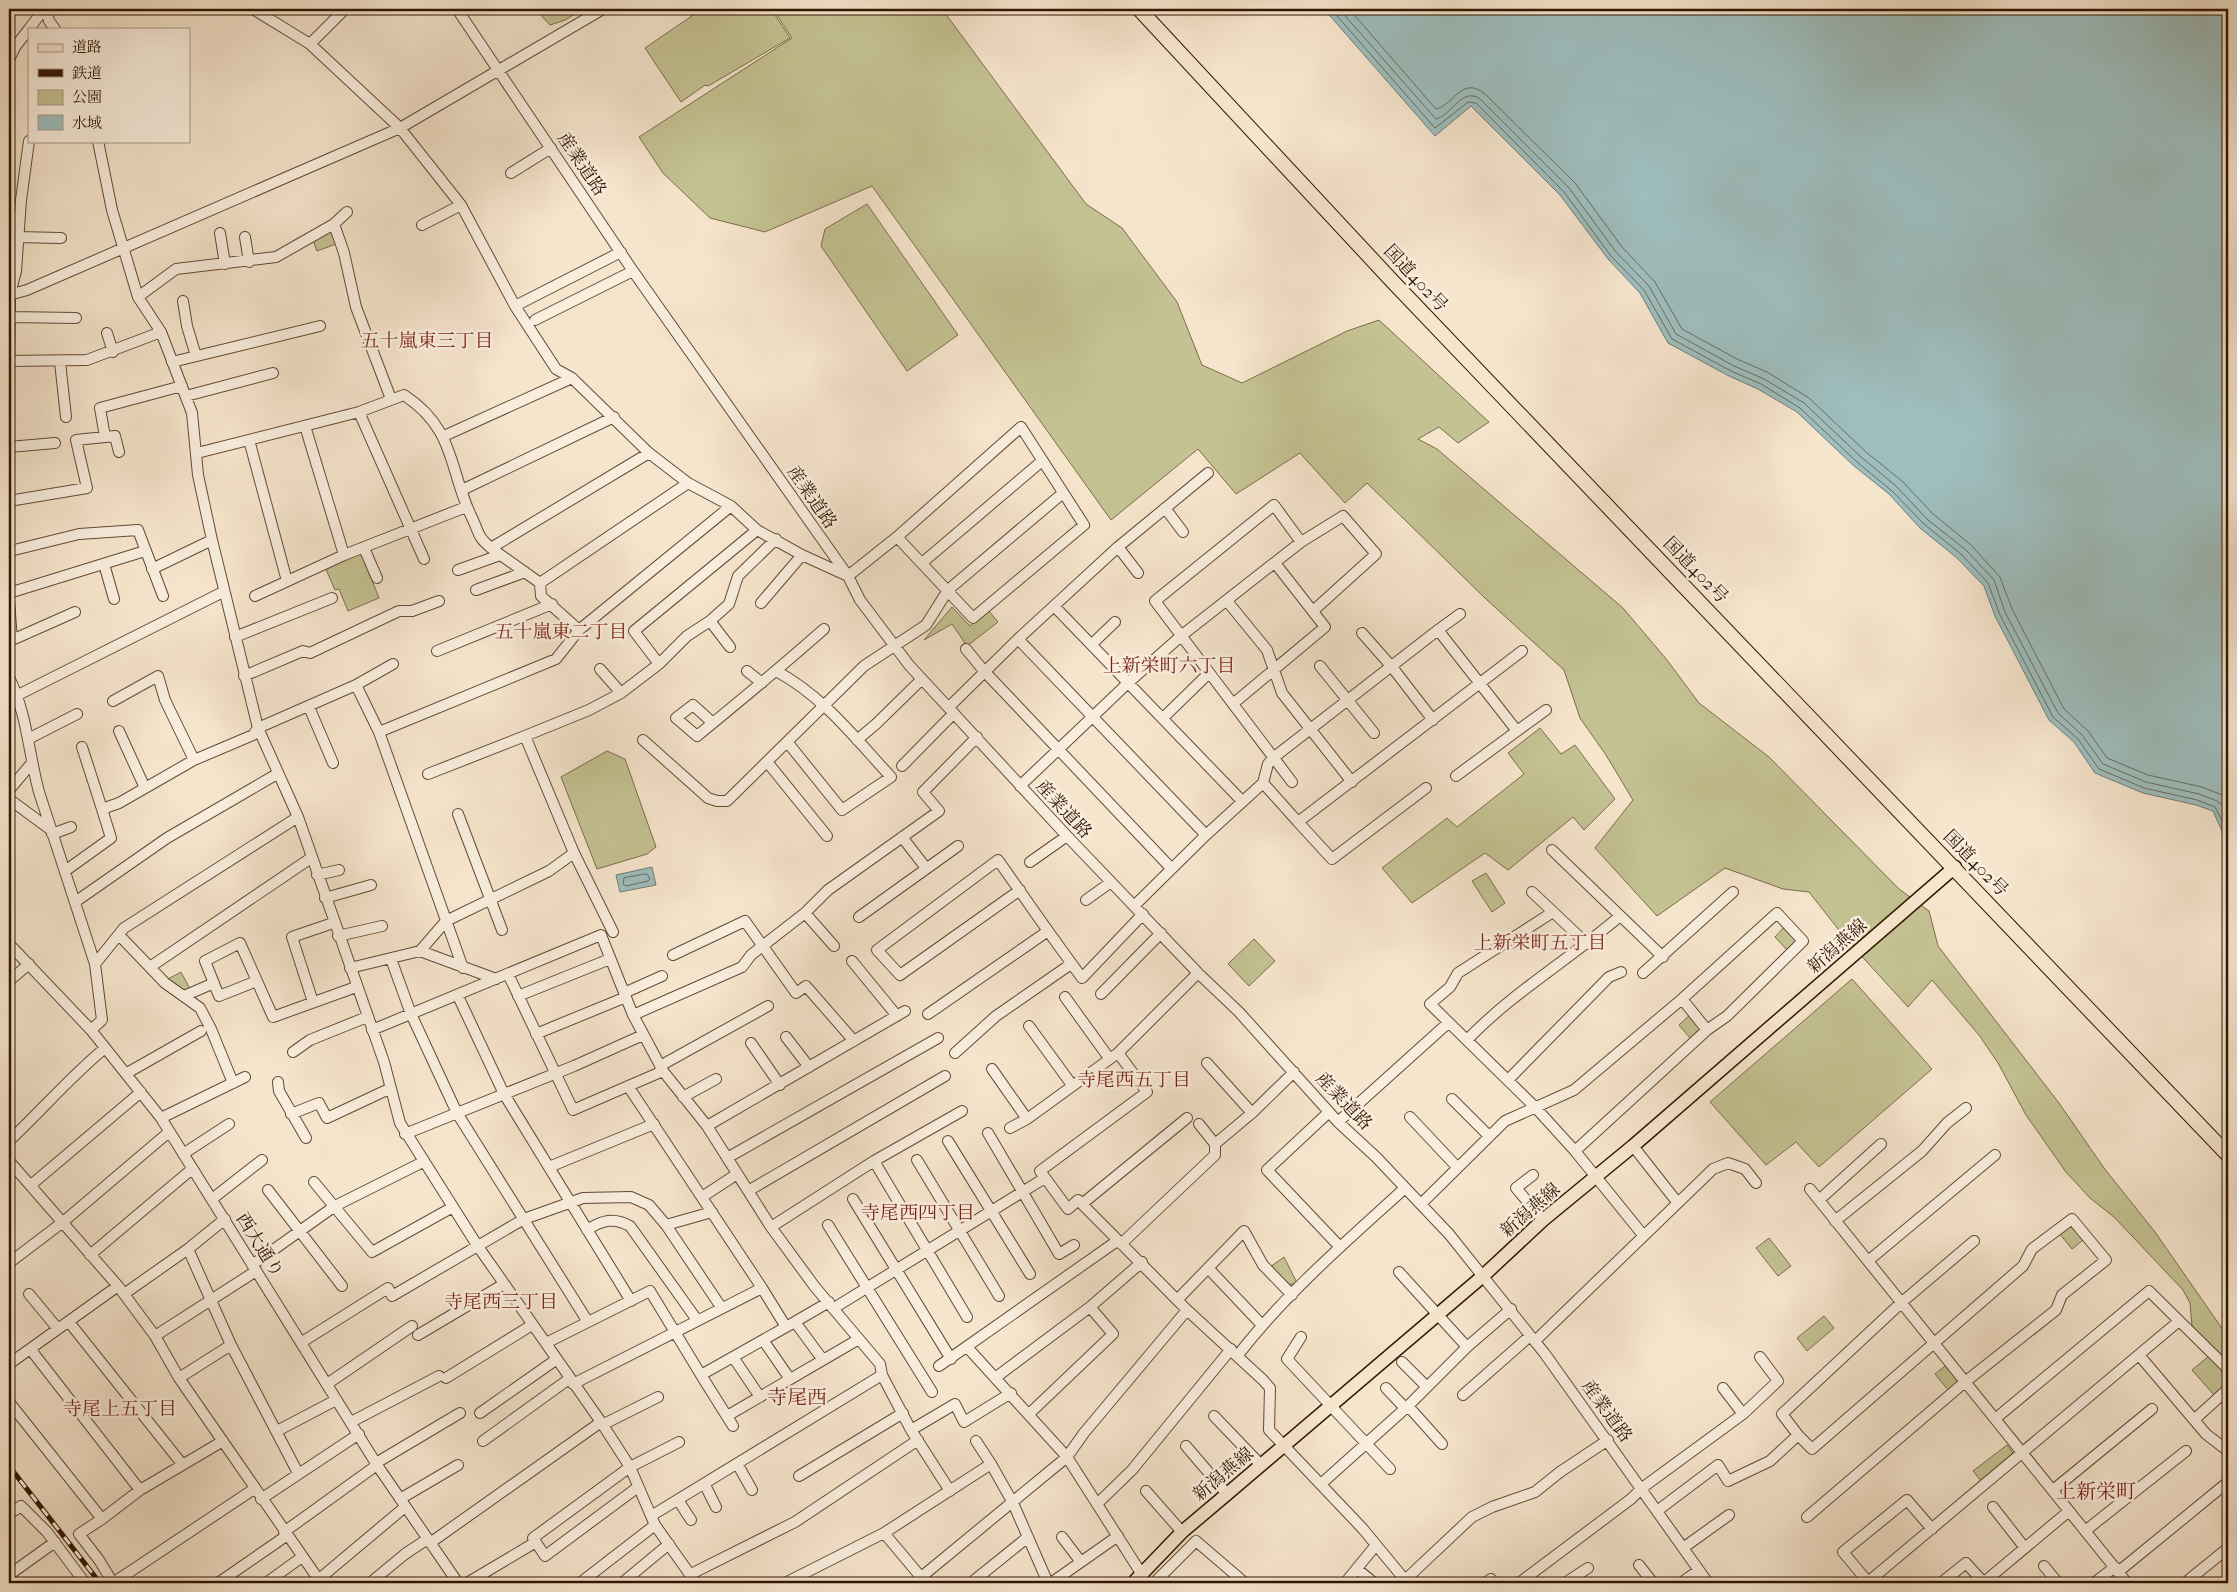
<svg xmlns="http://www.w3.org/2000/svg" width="2237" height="1592" viewBox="0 0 2237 1592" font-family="'IM FELL French Canon','Noto Serif JP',serif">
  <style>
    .green { fill: #c4c293; stroke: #7b6c4a }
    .water { fill: #9ebebe; stroke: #737b73 }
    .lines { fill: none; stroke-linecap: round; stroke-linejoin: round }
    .shore { stroke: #686a60; stroke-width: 1 }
    .minor-casing { stroke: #634a35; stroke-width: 12 }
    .major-casing { stroke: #321602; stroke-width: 15 }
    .highway-casing { stroke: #321602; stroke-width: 16 }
    .minor { stroke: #f9eede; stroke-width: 10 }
    .major { stroke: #f6e5cd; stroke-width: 12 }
    .highway { stroke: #f6e5cd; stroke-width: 14 }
    .rail-casing { stroke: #321602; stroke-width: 5 }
    .rail { stroke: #f9eede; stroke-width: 3; stroke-dasharray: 9; stroke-linecap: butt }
    .labels { text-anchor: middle; stroke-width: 5; stroke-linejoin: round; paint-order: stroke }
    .street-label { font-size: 18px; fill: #321602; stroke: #f9eede }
    .neighbourhood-label { font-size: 19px; fill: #7a1f14; stroke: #f9eede }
    .quarter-label { font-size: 20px; fill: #7a1f14; stroke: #f9eede }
  </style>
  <rect width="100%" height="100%" fill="#f6e5cd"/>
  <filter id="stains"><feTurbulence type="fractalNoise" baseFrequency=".004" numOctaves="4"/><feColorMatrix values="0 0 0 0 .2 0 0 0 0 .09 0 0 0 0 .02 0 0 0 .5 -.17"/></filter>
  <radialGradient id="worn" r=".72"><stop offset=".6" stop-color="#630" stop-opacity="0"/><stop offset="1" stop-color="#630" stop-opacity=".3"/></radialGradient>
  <!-- green -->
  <path class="green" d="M535,9H583L565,20L550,25Z
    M702,9H771L790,38L708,86L705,85L681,102L645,48Z
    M773,9H942L1086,204L1122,228L1177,302L1202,365L1242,383L1347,331L1379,320L1489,422L1458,443L1439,427L1418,439L1437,449L1623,608L1667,660L1699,703L1769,757L1899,889L1929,911L1938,946L2059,1103L2104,1168L2155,1232L2228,1337V1370L2192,1326L2190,1303L2183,1290L2114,1217L2090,1198L2066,1172L2026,1115L1998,1063L1979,1035L1932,980L1908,1007L1846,939L1809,892L1783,889L1725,868L1657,916L1595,848L1633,800L1606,755L1580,718L1564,670L1487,600L1367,483L1345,503L1300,453L1236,494L1198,449L1111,520L872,186L765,232L710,218L663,173L639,137L792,38Z
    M867,204L958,335L907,371L821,246L825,229Z
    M332,229L336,244L317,251L312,237Z
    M361,553L379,598L348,611L339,589L335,590L325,567Z
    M952,607L970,626L989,611L998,622L967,646L952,624L924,640Z
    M1540,728L1561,754L1575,745L1615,799L1584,830L1573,817L1508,870L1485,853L1412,903L1382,868L1447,818L1457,827L1524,774L1508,753Z
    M607,751L625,759L656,847L647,854L597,869L561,777Z
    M1486,873L1505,903L1492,912L1472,881Z
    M1785,926L1796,937V941L1787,950L1775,937Z
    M1254,939L1275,961L1249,986L1228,964Z
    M181,972L190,989L183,993L168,979Z
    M1852,979L1932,1069L1819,1167L1796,1142L1766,1165L1710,1102Z
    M1692,1013L1701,1028L1690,1038L1679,1025Z
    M2067,1227H2072L2083,1240L2072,1249L2059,1233Z
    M1769,1238L1791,1266L1778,1276L1756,1248Z
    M1284,1257L1297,1283L1288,1285L1270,1267Z
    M1824,1316L1834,1328L1807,1351L1797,1338Z
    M2209,1356L2228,1374V1383L2214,1395L2192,1370Z
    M1945,1366L1957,1380V1384L1949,1391L1935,1374Z
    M2007,1445L2013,1453V1457L1982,1482L1973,1471Z"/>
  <!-- water -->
  <path class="water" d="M1324,9H2228V901L2222,831L2213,811L2196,805L2143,793L2095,773L2074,742L2049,720L1995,616L1984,586L1957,558L1920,528L1889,494L1854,466L1797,412L1758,389L1729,376L1668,343L1640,293L1608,259L1560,195L1471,106L1435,136Z
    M652,867L656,885L620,892L616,875Z"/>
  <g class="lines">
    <!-- shore -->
    <path class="shore" d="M1331,9L1435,128L1468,102L1476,103L1564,192L1611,256L1644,290L1672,339L1731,371L1761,384L1800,408L1857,462L1892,491L1924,524L1961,554L1988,583L2000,615L2053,717L2078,739L2099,769L2144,788L2197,800L2215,807L2227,830L2228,846
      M1339,9L1436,119C1451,116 1462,86 1480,99L1569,188L1616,252L1649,286L1676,334L1734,366L1764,379L1804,403L1861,457L1896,486L1928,520L1966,550L1994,580L2005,612L2058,713L2082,735L2103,764L2146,782L2199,794L2217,801L2222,805L2228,817
      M1349,9L1436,109C1454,105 1462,75 1485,94L1575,183L1622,247L1655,282L1682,329L1737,359L1767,372L1809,398L1866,452L1902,481L1933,514L1971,545L2000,577L2012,609L2064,709L2088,731L2107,758L2148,775L2202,787L2222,795L2228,801
      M647,874L650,879L648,881L626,886L623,884L624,878Z"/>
    <!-- minor casing -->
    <g class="minor-casing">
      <path id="minor" d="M46,9L49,21L55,29
        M253,9L310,44L400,128L461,205L515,306L556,369L572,378L649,453L688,483L731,506L757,530L802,555L848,576L897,537L1021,427L1084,525L973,618L897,537
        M457,9L633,271L848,576L860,600L909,665L1067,836L1198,973L1239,1012L1338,1122L1376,1157L1449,1234L1545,1354L1708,1583
        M29,29L44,9
        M310,44L345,9
        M9,60L15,47L29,29
        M98,141L112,210L138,297L161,332L192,413L198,475L212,540L258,728L298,817L384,1062L400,1123L477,1245L601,1422L630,1467L655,1525L696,1583
        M511,173L551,148
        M334,224L344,253L356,307L391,399
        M422,225L461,205
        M220,233L225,264
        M17,237L61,238
        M245,237L249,262
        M9,295L27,290L400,128L603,9
        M138,297L176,269L276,257L334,224L347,212
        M183,301L187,326L196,356
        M515,306L621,252
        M9,317L76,318
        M535,320L633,271
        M107,333L113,352
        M9,361L87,360L161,332
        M60,362L66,417
        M172,362L320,326
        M9,366L10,294L16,271L21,200L29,141
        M186,396L273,373
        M359,412L424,559
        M305,426L344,555
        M444,436L572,378
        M105,437L100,408L182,386
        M249,440L287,581
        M9,447L55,443
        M197,453L359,412L404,395C457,430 448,470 473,520C480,535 477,536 491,548L649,453
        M462,490L614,417
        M9,501L87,488L76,440L115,436L119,452
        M1165,508L1183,532
        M9,527V576
        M1118,547L1138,573
        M364,548L377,578
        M491,548L540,583L688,483
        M10,551L79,534L138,530L163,596
        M922,563L1042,461
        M104,564L114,599
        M152,569L212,540
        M458,570L500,555
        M540,583L541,596L579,630
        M476,590L525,572
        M9,593L145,551
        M255,596L344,555L466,507
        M9,600L12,640L9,641
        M1227,601L1267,650L1282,693L1352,782
        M761,603L802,555
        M1054,606L1242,801
        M710,621L730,647
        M1438,630L1460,614
        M1362,633L1392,667L1433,720
        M235,637L332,598
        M1018,639L1206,835
        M12,640L75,612
        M1092,644L1115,622
        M966,649L984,671L1171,868
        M437,651L552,604
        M659,664L634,631L757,530
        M1320,666L1374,733
        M600,669L621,693
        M747,671L762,683
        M776,671C823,696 855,738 891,777L842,810L788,743
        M244,676L303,651L310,653L399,611H412L439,601
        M9,677C28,717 28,751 39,792L95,964L102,1020L91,1030
        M356,685L393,664
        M18,695L223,592
        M113,701L158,676L165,700L194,760
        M1234,703L1325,627L1275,563
        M309,707L333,763
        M949,707L1018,639L1118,547L1208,473
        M1163,718L1208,674
        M713,723L693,705L676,718L697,736C740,701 782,666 824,629
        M119,731L145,788
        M1517,731L1546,710
        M379,732L556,659L579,630L731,506
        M30,738L77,714
        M643,740L708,798L717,801H727L864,666L926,625L948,590L1063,493
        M857,740L876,724L922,679
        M82,747L102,809
        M768,763L827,836
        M902,766L954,713
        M428,774L525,736
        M1292,782L1155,601L1274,505L1301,542
        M1263,783L1298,822L1522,651
        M1020,786L1129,682L1181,636L1301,542L1343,516L1376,554L1313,611
        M9,790L31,764
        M9,799L51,830
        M458,814L502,930
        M1298,822L1332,859L1426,788
        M52,834L71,827
        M902,837L926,868
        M1552,850L1663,957
        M1030,862L1067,836
        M65,871L111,838L102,809L119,803L194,760L253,735L258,728L356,685L379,732L463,968
        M317,875L339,870
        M1020,890L900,975L877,950L998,860L1048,931
        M1532,892L1587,944
        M325,898L371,885
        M1086,900L1111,882
        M75,902L167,838L277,774
        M1135,905L1206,835L1263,783L1268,764L1273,758L1438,630L1517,731L1456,776
        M1553,912L1458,973L1450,987L1430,1004L1535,1107L1575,1151L1643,1235
        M805,913L834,946
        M859,917L958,846
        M613,932L574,853L525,736L589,710L621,693L659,664L687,636L710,621L729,604L738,576L776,539
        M119,935L165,983L200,1008L211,1029L233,1083
        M338,936L382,926
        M9,944L91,1030L161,1118L377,1465L458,1583
        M420,951L496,979
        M673,955L745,921L796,993L806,986L854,1041
        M391,959L411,1014L457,1113L588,1322
        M852,961L897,1016
        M95,964L124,928L298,817
        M150,967L311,858
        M350,968L420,951L446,921L549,871L574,853
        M1198,973L1118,1053L1147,1092L1040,1171L1068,1209L1078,1200L1187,1310L1263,1380L1270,1388L1269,1430L1363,1529L1405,1580L1472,1517L1492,1507L1535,1492L1560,1472L1608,1440
        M1643,973L1733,892
        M508,974L573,1110L663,1071
        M9,981L29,964
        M257,981L219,996L205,961L240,943L273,1017L356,987
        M624,993L662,976
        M1101,994L1161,933
        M184,996L214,983
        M458,996L504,1094L631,1301
        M518,996L610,959
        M1065,997L1109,1058
        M313,1002L292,937L333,923
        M928,1014L1048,931L1082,978L1143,914
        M633,1015L742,967L751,955L805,913L828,890L939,811L923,792L977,737
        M1029,1026L1072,1085
        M372,1030L601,935L633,1015L663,1071L707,1126L771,1227L815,1287L880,1364L882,1375L911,1430L950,1491
        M536,1034L626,997
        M786,1037L809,1067
        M1467,1040C1512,993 1570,959 1620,916
        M751,1043L780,1085
        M293,1052L310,1040L367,1017
        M955,1053L996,1016L1071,964
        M1207,1063L1252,1113
        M660,1066L768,1006
        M992,1069L1027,1119
        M127,1073L201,1031
        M1508,1080L1609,977L1621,972
        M278,1082L279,1091L306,1138
        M628,1086L762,1288
        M9,1090V1089
        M683,1097L716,1079
        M1452,1099L1489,1136
        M1329,1112L1267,1170L1340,1247
        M291,1114L319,1103L327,1118L389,1089
        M1410,1117L1457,1167
        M161,1118L245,1077
        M1338,1122L1448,1023
        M1199,1124L1215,1144
        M707,1126L905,1011
        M1010,1128L1027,1119L1118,1053
        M988,1133L1059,1254L1074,1245
        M405,1134L574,1066L643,1035
        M9,1141C42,1110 70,1077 105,1048
        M948,1141L1030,1274
        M1633,1146L1677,1202
        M1575,1151L1707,1030
        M183,1154L229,1124
        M727,1158L938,1038
        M917,1160L999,1296
        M9,1161L118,1286L155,1336L179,1378L321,1583
        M874,1161L967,1317
        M549,1167L654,1124
        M1533,1175L1516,1188L1543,1220
        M314,1182L372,1252L453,1207
        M31,1185L141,1092
        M1810,1189L2127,1583
        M268,1190L342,1286
        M748,1191L945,1076
        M702,1197L737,1174
        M212,1199L262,1160
        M853,1199L951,1359
        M1819,1200L1881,1144
        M1082,1204L1187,1118
        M1421,1204L1505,1121L1574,1090L1682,999L1777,913L1803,941L1727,1016L1707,1030L1682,999
        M1835,1221L1922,1151L1947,1123L1966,1108
        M666,1225L712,1212
        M828,1225L932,1392
        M771,1227L874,1161L962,1111
        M587,1230C602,1220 614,1217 630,1226L697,1320
        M1121,1244L1215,1155V1144L1252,1113L1294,1072
        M188,1249L231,1345L298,1473
        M90,1255L192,1169
        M1868,1261L1995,1155
        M9,1263L63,1222L169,1132
        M252,1265L335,1206L423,1162
        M1208,1268L1262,1325
        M1399,1272L1467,1347
        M29,1294L58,1329
        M124,1294L188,1249L225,1219
        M1177,1300L1244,1231L1263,1265L1292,1295
        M834,1308L1045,1178
        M69,1322L182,1464
        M795,1322L823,1360
        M418,1335L504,1284
        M155,1336L256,1271
        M1301,1337L1287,1359L1390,1469
        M763,1340L790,1379
        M1535,1341L1713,1169L1728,1163L1745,1169L1756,1183
        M302,1342L388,1288L392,1296L524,1219L583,1198L631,1197L649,1205L666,1225L721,1307
        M546,1343L650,1291L701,1375L786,1327
        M967,1347L1067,1457L1141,1573
        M31,1350L140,1490
        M1238,1355C1286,1293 1347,1241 1405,1188
        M2139,1355L2206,1434L2228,1451
        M733,1357L760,1397
        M1402,1362L1426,1386
        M9,1364L118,1286
        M939,1366L1117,1241
        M701,1375L733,1426
        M179,1378L231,1345
        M446,1378L532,1325
        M995,1378L1090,1307L1142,1262
        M327,1384L412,1326
        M573,1384L762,1288L786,1327L829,1302
        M1386,1388L1405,1408
        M1723,1388L1743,1414
        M1463,1395L1530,1336
        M9,1402L102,1519L140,1490L223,1441
        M1408,1406L1442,1444
        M480,1413L557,1359
        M1029,1414L1113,1334L1090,1307
        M727,1416L859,1339
        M1214,1416L1261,1465
        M1995,1419L2149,1291L2228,1369
        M2195,1419L2228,1389
        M351,1422L439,1376
        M602,1425L658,1397
        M911,1430L955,1404L964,1422L1011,1393
        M277,1431L336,1400
        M1798,1435L1812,1449L2023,1266L2032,1249L2072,1219L2106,1260L2062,1295L2056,1310L1965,1382L1807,1517
        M483,1441L569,1379
        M976,1441L991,1464
        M1186,1446L1227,1494
        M376,1463L460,1413
        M738,1465L752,1490
        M799,1476L903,1413
        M1321,1484L1408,1406L1467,1347L1511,1309
        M705,1485L716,1507
        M638,1487L545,1556L533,1538L630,1467L679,1442
        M2053,1490L2152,1409
        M1146,1491L1182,1532
        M261,1499L359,1434
        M400,1499L458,1465
        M678,1500L691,1520
        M1097,1504L1132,1470L1231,1349
        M1993,1507L2025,1548
        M1657,1511L1718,1465L1728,1481L1770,1461L1798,1435L1782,1414L1901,1303L1974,1241
        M9,1514L21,1506L47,1532L85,1583
        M651,1516L882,1375
        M102,1519L79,1534L99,1560L113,1583L254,1489
        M1932,1529L1907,1500L1843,1552L1868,1582L2179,1321
        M2085,1531L2186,1451
        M284,1532L377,1465
        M884,1533L926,1583
        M1062,1537L1081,1562
        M430,1543L601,1422
        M1683,1548L1729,1515
        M1639,1565L1653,1583
        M2044,1566L2058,1583
        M1357,1569L1374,1583
        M2118,1572L2228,1482
        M691,1574L795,1522L918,1440
        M9,1575L55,1542
        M318,1580L405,1507
        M218,1583L286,1536
        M266,1583L302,1557
        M370,1583L405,1554L426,1540
        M467,1583L536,1542
        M580,1583L655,1525
        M622,1583L669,1544
        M785,1583L884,1533L991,1464L1013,1503L1048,1583
        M914,1583L1067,1457L1084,1433L1187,1310
        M971,1583L1028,1537
        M1051,1583L1118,1536
        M1154,1583L1196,1541L1245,1583
        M1345,1583L1376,1545
        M1485,1583L1491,1579L1494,1583
        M1519,1583L1631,1499L1642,1488L1743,1414L1778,1381L1760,1357
        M1565,1583L1588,1568
        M1681,1583L1699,1570
        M1941,1583L1966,1563L1984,1583
        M1983,1583L2069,1511
        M2094,1583L2115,1567
        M2185,1583L2228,1548"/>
    </g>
    <!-- major casing -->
    <g class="major-casing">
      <path id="major" d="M1133,1583L1182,1532L1227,1494L1483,1276L1543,1220L1633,1146L1955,867"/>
    </g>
    <!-- highway casing -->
    <g class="highway-casing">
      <path id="highway" d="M1139,9L1394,283L2228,1155"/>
    </g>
    <!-- minor -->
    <use href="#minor" class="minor"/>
    <!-- major -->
    <use href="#major" class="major"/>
    <!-- highway -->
    <use href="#highway" class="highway"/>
    <!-- rail casing -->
    <g class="rail-casing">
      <path id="rail" d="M9,1466L100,1583"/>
    </g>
    <!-- rail -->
    <use href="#rail" class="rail"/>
  </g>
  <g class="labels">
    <!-- street labels -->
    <g class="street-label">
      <text transform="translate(582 164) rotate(56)" y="6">産業道路</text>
      <text transform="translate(1416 278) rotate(47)" y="6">国道402号</text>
      <text transform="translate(812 497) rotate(55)" y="6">産業道路</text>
      <text transform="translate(1696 570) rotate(46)" y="6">国道402号</text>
      <text transform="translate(1064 809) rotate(47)" y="6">産業道路</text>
      <text transform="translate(1976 863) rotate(46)" y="6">国道402号</text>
      <text transform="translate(1837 946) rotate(-41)" y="6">新潟燕線</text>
      <text transform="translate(1344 1101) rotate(46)" y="6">産業道路</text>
      <text transform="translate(1530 1210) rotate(-41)" y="6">新潟燕線</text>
      <text transform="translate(260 1245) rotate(58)" y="6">西大通り</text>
      <text transform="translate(1607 1411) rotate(54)" y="6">産業道路</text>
      <text transform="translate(1223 1474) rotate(-40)" y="6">新潟燕線</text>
    </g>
    <!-- neighbourhood labels -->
    <g class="neighbourhood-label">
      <text x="427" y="347">五十嵐東三丁目</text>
      <text x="561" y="638">五十嵐東二丁目</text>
      <text x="1169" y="672">上新栄町六丁目</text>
      <text x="1540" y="949">上新栄町五丁目</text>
      <text x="1134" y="1086">寺尾西五丁目</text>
      <text x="918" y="1219">寺尾西四丁目</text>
      <text x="501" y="1308">寺尾西三丁目</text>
      <text x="120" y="1415">寺尾上五丁目</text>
    </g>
    <!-- quarter labels -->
    <g class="quarter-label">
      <text x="797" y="1404">寺尾西</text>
      <text x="2096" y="1498">上新栄町</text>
    </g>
  </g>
  <!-- margin -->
  <rect width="2237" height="1592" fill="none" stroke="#f6e5cd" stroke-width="30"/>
  <rect x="10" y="10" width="2217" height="1572" fill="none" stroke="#321602" stroke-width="2.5"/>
  <rect x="15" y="15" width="2207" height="1562" fill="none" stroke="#321602"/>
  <!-- legend -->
  <rect x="28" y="28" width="162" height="115" fill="#f9eede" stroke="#a99886"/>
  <rect x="38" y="44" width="25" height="8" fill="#f6e5cd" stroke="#a99886"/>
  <text x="72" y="52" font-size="15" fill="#321602">道路</text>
  <rect x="38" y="69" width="25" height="8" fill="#321602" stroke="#a99886"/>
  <text x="72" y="78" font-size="15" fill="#321602">鉄道</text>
  <rect x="38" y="90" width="25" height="15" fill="#c4c293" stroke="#a99886"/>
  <text x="72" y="102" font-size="15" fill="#321602">公園</text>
  <rect x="38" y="115" width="25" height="15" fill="#9ebebe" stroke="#a99886"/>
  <text x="72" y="128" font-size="15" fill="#321602">水域</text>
  <rect width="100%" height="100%" filter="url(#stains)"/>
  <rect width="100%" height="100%" fill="url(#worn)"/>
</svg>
